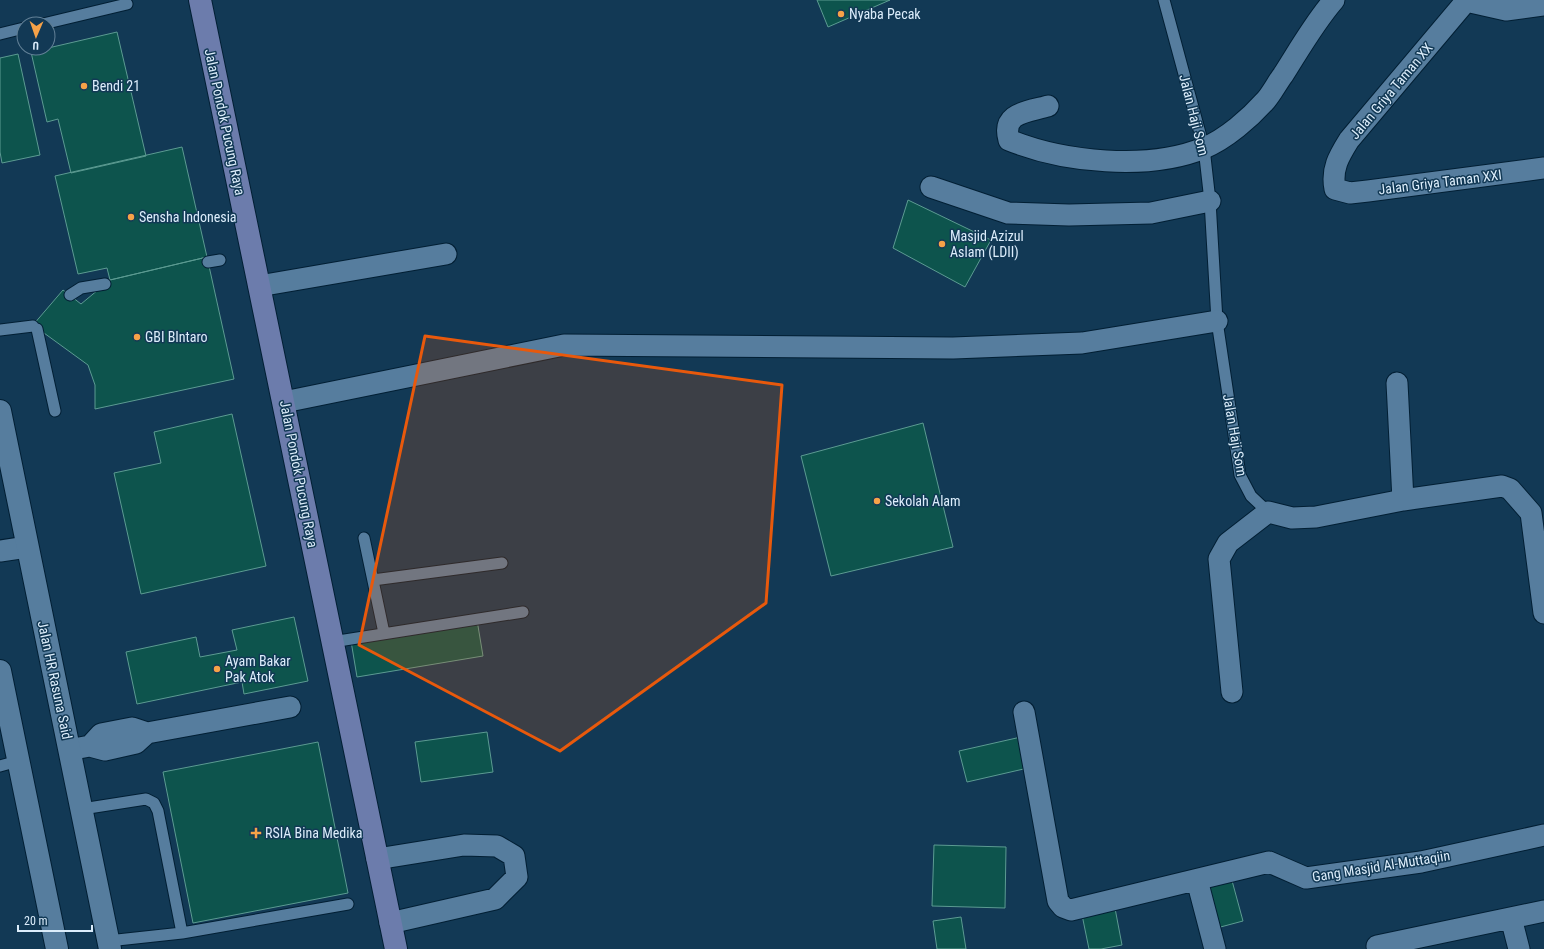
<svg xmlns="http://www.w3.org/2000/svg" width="1544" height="949" viewBox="0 0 1544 949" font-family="'Roboto Condensed',sans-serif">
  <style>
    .building { fill: #0d544d; stroke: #5c9b92 }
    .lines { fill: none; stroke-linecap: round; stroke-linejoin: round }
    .service-casing { stroke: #021f34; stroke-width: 13 }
    .minor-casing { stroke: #021f34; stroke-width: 23 }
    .tertiary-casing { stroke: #021f34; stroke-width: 24 }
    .secondary-casing { stroke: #021f34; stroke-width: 24 }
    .service { stroke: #567d9e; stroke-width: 11 }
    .minor { stroke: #567d9e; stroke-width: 21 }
    .tertiary { stroke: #567d9e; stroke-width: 22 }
    .secondary { stroke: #6c7cac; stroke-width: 22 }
    .marked { fill: #e8590c; fill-opacity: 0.2; stroke: #e8590c; stroke-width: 3; stroke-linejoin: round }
    .poi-dot { fill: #f6a248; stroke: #123955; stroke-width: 1.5 }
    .labels { text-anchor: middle; stroke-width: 3; stroke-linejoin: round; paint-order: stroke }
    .poi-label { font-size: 14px; fill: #dcedfb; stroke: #123955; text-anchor: start }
    .street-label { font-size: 14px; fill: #dcedfb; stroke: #123955 }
  </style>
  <rect width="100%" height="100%" fill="#123955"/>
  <!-- building -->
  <path class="building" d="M817,0H890L828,27Z
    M117,32L146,156L71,173L58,119L47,122L31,52Z
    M18,54L40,155L2,163L0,152V58Z
    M182,147L207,257L110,280L107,268L78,274L55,176Z
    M908,200L991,240L965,287L893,248Z
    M207,257L234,379L95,409V385L88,365L33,325L63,290L81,304L110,280Z
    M232,414L266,566L141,594L114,473L161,463L154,432Z
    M923,423L953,547L831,576L801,456Z
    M294,617L308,681L244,694L242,682L137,704L126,652L196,637L200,657L237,650L232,630Z
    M477,620L483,656L357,677L351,641Z
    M487,732L493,772L421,782L415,742Z
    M1021,737L1028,768L967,782L959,751Z
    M318,742L348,893L193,923L163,772Z
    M934,845L1006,847L1005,908L932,906Z
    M1231,877L1243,921L1213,929L1201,884Z
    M1114,903L1122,945L1101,949H1089L1081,910Z
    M961,917L966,949H937L933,921Z"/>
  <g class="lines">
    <!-- service casing -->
    <g class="service-casing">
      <path id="service" d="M1164,0L1204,148L1210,201L1217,321L1240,475L1251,496L1268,512
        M43,24L127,4
        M0,34L24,28
        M208,262L220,260
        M70,295L81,288L105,284
        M37,329L55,411
        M0,330L33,326
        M364,538L384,633
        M373,580L502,563
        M332,642L523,612
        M0,766L18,761
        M82,809L146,799L154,803L158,811L182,933L108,941
        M182,933L348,904"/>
    </g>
    <!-- minor casing -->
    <g class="minor-casing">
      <path id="minor" d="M1467,0L1349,140C1339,156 1331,169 1335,189L1350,193L1368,191L1544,168
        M1466,1L1506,10L1544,5
        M1048,106C1028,112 1001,112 1009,140C1063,162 1148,171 1204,148C1226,139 1250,118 1266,100C1272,93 1277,83 1283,75C1299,50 1314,23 1334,0
        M931,187L1008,213L1069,215L1151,213L1210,201
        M259,286L446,254
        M1397,383L1403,500
        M284,402L564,345L953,348L1082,343L1217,321
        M0,551L27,547
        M1232,692L1219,559L1228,543L1268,512L1292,518L1316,517L1403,500L1502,486L1510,489L1531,513L1544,613
        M1024,712L1058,901L1063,907L1071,910L1269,862L1306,878L1421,862L1544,835
        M90,746L101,734L132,728L147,733L290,707
        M79,748L90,746L105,750L136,743L147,733
        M377,859L464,845L497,846L514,856L517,877L495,899L390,923
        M1197,880L1215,949
        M1511,918L1519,949
        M1377,946L1544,911"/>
    </g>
    <!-- tertiary casing -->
    <g class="tertiary-casing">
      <path id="tertiary" d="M0,411L110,949
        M0,671L57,949"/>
    </g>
    <!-- secondary casing -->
    <g class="secondary-casing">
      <path id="secondary" d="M200,0L396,949"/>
    </g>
    <!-- service -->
    <use href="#service" class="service"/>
    <!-- minor -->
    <use href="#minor" class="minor"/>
    <!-- tertiary -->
    <use href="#tertiary" class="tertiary"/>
    <!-- secondary -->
    <use href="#secondary" class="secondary"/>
  </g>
  <!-- marked area -->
  <path class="marked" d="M425,336L782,385L766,603L560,751L359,645Z"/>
  <!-- markers -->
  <g class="poi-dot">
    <circle cx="841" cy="14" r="4"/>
    <circle cx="84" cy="86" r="4"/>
    <circle cx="131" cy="217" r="4"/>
    <circle cx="942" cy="244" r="4"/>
    <circle cx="137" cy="337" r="4"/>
    <circle cx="877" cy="501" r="4"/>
    <circle cx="217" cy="669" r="4"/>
    <path d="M254 827h4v4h4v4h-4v4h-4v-4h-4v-4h4z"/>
  </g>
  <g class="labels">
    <!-- poi labels -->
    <g class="poi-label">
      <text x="849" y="19">Nyaba Pecak</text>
      <text x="92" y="91">Bendi 21</text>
      <text x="139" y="222">Sensha Indonesia</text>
      <text x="950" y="241">Masjid Azizul<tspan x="950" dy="16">Aslam (LDII)</tspan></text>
      <text x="145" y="342">GBI BIntaro</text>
      <text x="885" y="506">Sekolah Alam</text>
      <text x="225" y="666">Ayam Bakar<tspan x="225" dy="16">Pak Atok</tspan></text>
      <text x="265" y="838">RSIA Bina Medika</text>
    </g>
    <!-- street labels -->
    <g class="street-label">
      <text transform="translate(1391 91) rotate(-50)" y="5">Jalan Griya Taman XX</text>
      <text transform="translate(1194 115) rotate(76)" y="5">Jalan Haji Som</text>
      <text transform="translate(225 122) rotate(78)" y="5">Jalan Pondok Pucung Raya</text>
      <text transform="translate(1440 182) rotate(-7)" y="5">Jalan Griya Taman XXI</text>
      <text transform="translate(1235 435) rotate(80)" y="5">Jalan Haji Som</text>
      <text transform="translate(299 474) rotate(79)" y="5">Jalan Pondok Pucung Raya</text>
      <text transform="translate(55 680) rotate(78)" y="5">Jalan HR Rasuna Said</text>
      <text transform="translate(1381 866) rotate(-9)" y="5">Gang Masjid Al-Muttaqiin</text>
    </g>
  </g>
  <!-- north arrow -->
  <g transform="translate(36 36) rotate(182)"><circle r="19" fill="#123955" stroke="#638197"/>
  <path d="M0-3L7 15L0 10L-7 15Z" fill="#f6a248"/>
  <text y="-6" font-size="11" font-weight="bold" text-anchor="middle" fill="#dcedfb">U</text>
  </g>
  <!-- scale -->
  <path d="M18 925v6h74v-6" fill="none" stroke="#dcedfb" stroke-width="2"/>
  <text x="24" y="925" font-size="12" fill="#dcedfb" stroke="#123955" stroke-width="3" paint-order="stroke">20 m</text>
</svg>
